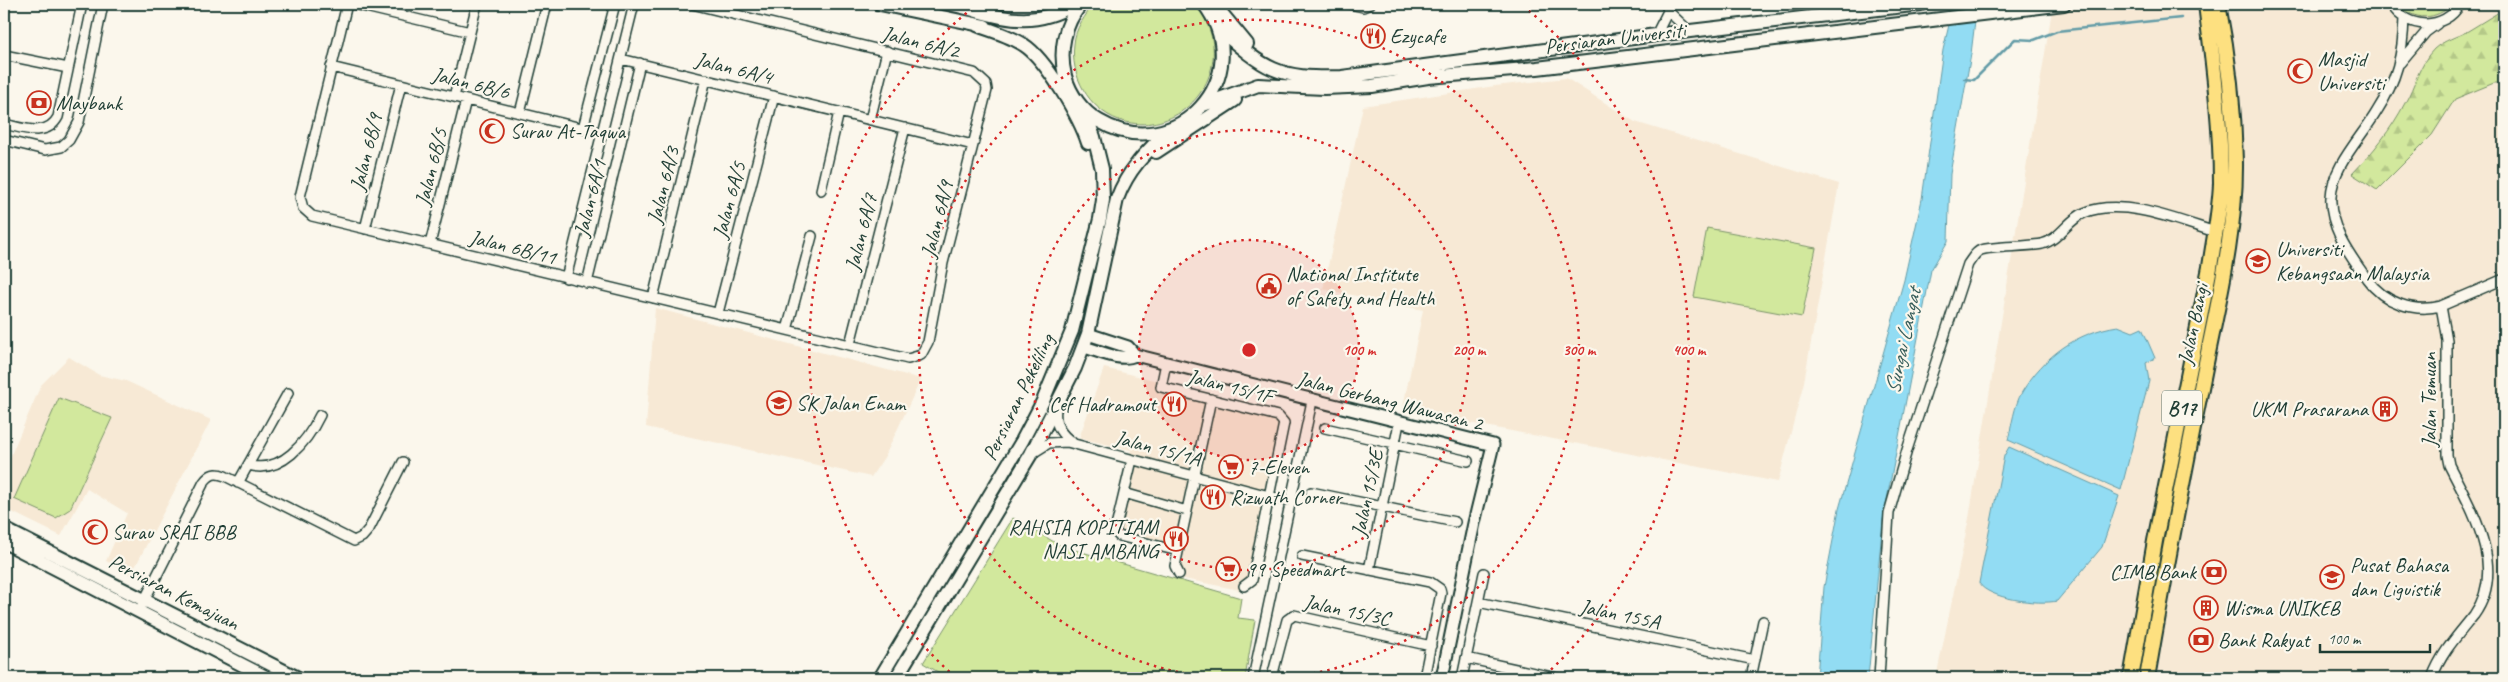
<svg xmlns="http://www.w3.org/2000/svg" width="2508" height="682" viewBox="0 0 2508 682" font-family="Caveat,sans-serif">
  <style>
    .built { fill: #f7e9d5 }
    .grass { fill: #d2e89d; stroke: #789268 }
    .forest { fill: url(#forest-firs); stroke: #789268 }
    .water { fill: #92dcf3; stroke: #649ca7 }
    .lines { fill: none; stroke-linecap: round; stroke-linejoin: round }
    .stream { stroke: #649ca7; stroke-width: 2.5 }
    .minor-casing { stroke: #1f3d34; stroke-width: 12 }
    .tertiary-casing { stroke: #1f3d34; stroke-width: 15 }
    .secondary-casing { stroke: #1f3d34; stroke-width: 16 }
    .primary-casing { stroke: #1f3d34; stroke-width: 18 }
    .minor { stroke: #fbf7ec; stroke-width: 9 }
    .tertiary { stroke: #fbf7ec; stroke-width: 11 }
    .secondary { stroke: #fbf7ec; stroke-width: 12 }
    .primary { stroke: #fde080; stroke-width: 14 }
    .ring { fill: none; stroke: #d62828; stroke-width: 2.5; stroke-dasharray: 2.5 5 }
    .labels { text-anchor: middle; stroke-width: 4.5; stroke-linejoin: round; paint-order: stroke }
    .shield { fill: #fbf7ec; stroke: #61756b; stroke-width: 1 }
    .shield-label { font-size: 20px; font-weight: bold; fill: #1f3d34 }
    .poi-label { font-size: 21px; fill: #1f3d34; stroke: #fbf7ec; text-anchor: start }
    .street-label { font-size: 21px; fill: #1f3d34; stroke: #fbf7ec }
    .water-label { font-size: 22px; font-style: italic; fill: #365d5a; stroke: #fbf7ec }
    .centre { fill: #d62828; stroke: #fbf7ec; stroke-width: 2.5 }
    .ring-label { font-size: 15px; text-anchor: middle; font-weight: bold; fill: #d62828; stroke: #fbf7ec; stroke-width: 4.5; stroke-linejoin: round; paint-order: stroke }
  </style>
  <defs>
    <pattern id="forest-firs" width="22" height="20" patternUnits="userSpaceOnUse" patternTransform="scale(1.25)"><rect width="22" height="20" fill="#d2e89d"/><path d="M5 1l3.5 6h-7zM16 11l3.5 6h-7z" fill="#b4c888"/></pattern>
  </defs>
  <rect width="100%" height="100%" fill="#fbf7ec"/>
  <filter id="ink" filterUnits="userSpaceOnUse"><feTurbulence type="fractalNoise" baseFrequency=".02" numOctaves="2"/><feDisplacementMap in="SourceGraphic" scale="10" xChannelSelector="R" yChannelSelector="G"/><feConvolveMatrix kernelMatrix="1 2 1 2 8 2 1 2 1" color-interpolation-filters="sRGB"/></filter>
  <g filter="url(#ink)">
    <!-- built -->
    <path class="built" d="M2053,4H2504V678H1936L1969,518Z
      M1566,78L1635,122L1839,184L1804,382L1778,482L1454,420L1403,407L1423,310L1323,289L1363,106L1495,86Z
      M655,308L921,379L885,456L871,477L646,427Z
      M69,357L99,375L126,381L211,420L131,575L106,561L127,513L87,489L61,536L4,508L5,469L41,385Z
      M1104,368L1282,411L1290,419L1258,584L1245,591L1179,578L1170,571L1173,555L1116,540L1109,531L1131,450L1079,438Z"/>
    <!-- grass -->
    <path class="grass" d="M1094,4H1193C1208,17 1215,40 1213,59C1208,104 1163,135 1119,120C1088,109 1070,75 1074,44C1075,28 1085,16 1094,4Z
      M2398,4H2453C2436,20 2414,22 2398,4Z
      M1707,228L1816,248L1802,317L1694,297Z
      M59,398L112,418L70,509L56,518L14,499Z
      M1013,518L1061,546L1241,598L1238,618L1255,620L1245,678H948L923,663Z"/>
    <!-- forest -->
    <path class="forest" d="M2504,9V83H2494L2455,99L2432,135L2377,190L2352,174C2373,152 2391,130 2405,103C2415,86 2419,64 2434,49C2444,40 2457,37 2468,31C2480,24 2492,16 2504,9Z"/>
    <!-- water -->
    <path class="water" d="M1954,4H1977L1971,54L1950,174L1948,241L1931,270L1883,520L1868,678H1817L1824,587L1839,509L1904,280L1922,199L1943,50Z
      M2118,326L2133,332L2142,328L2155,358L2146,363L2149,381L2121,490L2008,440C2012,425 2014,406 2022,392C2044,356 2077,332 2118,326Z
      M2009,447L2119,496L2102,547L2057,601C2039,605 1988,599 1979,583L2004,456Z"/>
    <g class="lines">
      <!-- stream -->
      <path class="stream" d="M2448,4L2449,5
        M2231,9L2265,4
        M1964,79L1974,80L2015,39L2034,40L2057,31L2181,18"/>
      <!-- minor casing -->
      <g class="minor-casing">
        <path id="minor" d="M347,4L300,197L303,208L312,216L908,359L921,355L928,342L943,263L987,90L986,84L974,73L692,4
          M353,4L470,32
          M1350,4L1363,7L1370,4
          M1666,4L1668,11L1689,31
          M2391,4C2406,30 2445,31 2460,4
          M2404,18C2403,54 2397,80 2377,111C2362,137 2332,166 2331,197C2329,228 2351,256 2367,279C2384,303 2414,313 2441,306L2504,279
          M1656,35L1668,11
          M4,55L68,68
          M621,59L973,145
          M2400,63L2426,32L2437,24
          M331,67L602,133
          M454,97L477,4
          M520,113L547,4
          M870,120L887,51
          M4,124C23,128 47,138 58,117L82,4
          M583,128L615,4
          M4,140L45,150L61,147L69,140L79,122L103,4
          M821,190L839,112
          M365,229L401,84
          M430,244L466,100
          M566,278L634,4
          M587,283L640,63
          M653,298L706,79
          M718,313L774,96
          M787,330L812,236
          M850,344L905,128
          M1166,363L1161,387L1278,416L1284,423L1252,580L1244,586
          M1056,409C1054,423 1060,434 1072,442
          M1325,428L1468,461
          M1033,453L1049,443L1067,442L1291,502
          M1132,460L1115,531L1119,536L1178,551
          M248,465C281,475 307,442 320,415
          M238,483L288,393
          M1311,492L1455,522
          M1124,493L1187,511
          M1302,556L1430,582L1440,589L1441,593L1424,678
          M1369,570L1399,423
          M1179,574L1175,566L1211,399
          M1478,602L1755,660
          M142,605L204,482C210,474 215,472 225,476L354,541L362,537L369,529L403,462
          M1466,658L1557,678
          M1272,677L1287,620L1294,615L1431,646
          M1253,678L1312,401
          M1462,678L1484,573
          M1751,678L1763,621
          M1879,678L1889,513L1907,450L1968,264C1972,259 1975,252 1981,250C1991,246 2026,247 2042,244C2059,240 2068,220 2084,213C2122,197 2177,220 2215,232
          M2432,678C2441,653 2458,635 2474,615C2508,568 2471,509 2449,465L2447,455V340L2441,306"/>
      </g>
      <!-- tertiary casing -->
      <g class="tertiary-casing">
        <path id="tertiary" d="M1088,334L1128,347L1135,355L1493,445L1474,523L1442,678
          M1084,347C1099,351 1121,362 1135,355"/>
      </g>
      <!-- secondary casing -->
      <g class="secondary-casing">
        <path id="secondary" d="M880,4L985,26
          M949,4C1000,15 1026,32 1075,4
          M1081,4C1064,24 1059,51 1065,76C1070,94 1082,111 1099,121C1176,167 1259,76 1204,4
          M1214,4L1247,44
          M977,25C992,31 1011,36 1024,45C1046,59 1080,118 1088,143
          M1218,28C1266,70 1277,79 1342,77L1656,35L1921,4
          M1203,105L1258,85L1324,88L1372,86L1428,77L1537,68L2064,4
          M1156,152L1235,100
          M4,529L298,678
          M4,542L268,678
          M880,678L1022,441L1043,401L1072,331L1100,219L1103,200L1102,169L1094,137L1083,108
          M896,678L1031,454L1075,368L1088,334L1117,199C1128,169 1147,151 1170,129"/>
      </g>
      <!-- primary casing -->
      <g class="primary-casing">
        <path id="primary" d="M2131,678L2155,541L2210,267C2214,239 2220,211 2221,183C2221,123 2213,63 2206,4
          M2147,678C2164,578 2183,478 2203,378C2217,306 2236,234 2235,161C2234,109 2228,55 2218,4"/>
      </g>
      <!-- minor -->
      <use href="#minor" class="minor"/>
      <!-- tertiary -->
      <use href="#tertiary" class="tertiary"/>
      <!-- secondary -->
      <use href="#secondary" class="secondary"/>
      <!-- primary -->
      <use href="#primary" class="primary"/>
    </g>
  </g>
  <!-- distance rings -->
  <circle cx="1249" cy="350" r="110" fill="#d62828" fill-opacity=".12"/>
  <g class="ring">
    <circle cx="1249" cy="350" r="110"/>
    <circle cx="1249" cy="350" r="220"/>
    <path d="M1215 678A330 330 0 1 1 1283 678"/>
    <path d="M955 677A440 440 0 0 1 975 6M1523 6A440 440 0 0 1 1543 677"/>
  </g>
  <!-- icons -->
  <defs>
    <g id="restaurant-ring" transform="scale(1.25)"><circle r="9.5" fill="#fbf7ec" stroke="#c8321e" stroke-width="1.5"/><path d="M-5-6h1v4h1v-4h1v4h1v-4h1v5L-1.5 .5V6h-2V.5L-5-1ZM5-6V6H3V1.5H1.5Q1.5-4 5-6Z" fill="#c8321e"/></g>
    <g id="mosque-ring" transform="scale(1.25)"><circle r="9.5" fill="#fbf7ec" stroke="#c8321e" stroke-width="1.5"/><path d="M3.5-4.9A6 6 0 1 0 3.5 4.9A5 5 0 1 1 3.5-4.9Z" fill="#c8321e"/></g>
    <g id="bank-ring" transform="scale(1.25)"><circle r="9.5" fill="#fbf7ec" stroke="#c8321e" stroke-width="1.5"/><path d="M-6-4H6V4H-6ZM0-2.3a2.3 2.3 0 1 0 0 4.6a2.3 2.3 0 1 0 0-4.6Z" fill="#c8321e"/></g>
    <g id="university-ring" transform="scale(1.25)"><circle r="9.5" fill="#fbf7ec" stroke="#c8321e" stroke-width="1.5"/><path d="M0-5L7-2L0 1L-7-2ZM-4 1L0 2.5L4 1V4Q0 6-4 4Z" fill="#c8321e"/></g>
    <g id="civic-ring" transform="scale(1.25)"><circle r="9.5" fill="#fbf7ec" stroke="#c8321e" stroke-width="1.5"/><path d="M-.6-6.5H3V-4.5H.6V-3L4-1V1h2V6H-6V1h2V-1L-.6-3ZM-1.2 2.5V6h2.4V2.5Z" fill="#c8321e"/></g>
    <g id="school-ring" transform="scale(1.25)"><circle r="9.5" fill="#fbf7ec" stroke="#c8321e" stroke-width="1.5"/><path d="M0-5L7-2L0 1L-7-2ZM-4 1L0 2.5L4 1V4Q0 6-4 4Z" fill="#c8321e"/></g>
    <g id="building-ring" transform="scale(1.25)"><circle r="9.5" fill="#fbf7ec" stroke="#c8321e" stroke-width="1.5"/><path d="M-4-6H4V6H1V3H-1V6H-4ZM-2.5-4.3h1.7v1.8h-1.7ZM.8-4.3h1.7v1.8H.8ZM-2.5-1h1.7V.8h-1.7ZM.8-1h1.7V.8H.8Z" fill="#c8321e"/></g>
    <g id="supermarket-ring" transform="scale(1.25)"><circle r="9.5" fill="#fbf7ec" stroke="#c8321e" stroke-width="1.5"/><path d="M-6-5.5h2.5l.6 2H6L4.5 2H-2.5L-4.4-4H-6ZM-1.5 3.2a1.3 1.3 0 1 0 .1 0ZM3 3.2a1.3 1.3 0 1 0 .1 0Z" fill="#c8321e"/></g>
  </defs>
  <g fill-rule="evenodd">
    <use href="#restaurant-ring" x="1373" y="36"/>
    <use href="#mosque-ring" x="2300" y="71"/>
    <use href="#bank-ring" x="39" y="103"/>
    <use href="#mosque-ring" x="492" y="131"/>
    <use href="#university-ring" x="2258" y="261"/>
    <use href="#civic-ring" x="1269" y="286"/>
    <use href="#school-ring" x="779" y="403"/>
    <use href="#restaurant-ring" x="1174" y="404"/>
    <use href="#building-ring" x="2385" y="409"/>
    <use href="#supermarket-ring" x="1231" y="467"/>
    <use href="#restaurant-ring" x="1213" y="497"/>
    <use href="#mosque-ring" x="95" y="532"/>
    <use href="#restaurant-ring" x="1176" y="539"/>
    <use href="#supermarket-ring" x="1228" y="569"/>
    <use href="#bank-ring" x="2214" y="572"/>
    <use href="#university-ring" x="2332" y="577"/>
    <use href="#building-ring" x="2206" y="608"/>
    <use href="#bank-ring" x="2201" y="640"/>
  </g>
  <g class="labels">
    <!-- shield labels -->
    <rect class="shield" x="2162" y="390.5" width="40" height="35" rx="4"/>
    <g class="shield-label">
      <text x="2182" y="415">B17</text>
    </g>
    <!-- poi labels -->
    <g class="poi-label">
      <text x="1390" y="43">Ezycafe</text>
      <text x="2318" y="66">Masjid<tspan x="2318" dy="24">Universiti</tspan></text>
      <text x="56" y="110">Maybank</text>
      <text x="510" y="138">Surau At-Taqwa</text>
      <text x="2276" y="256">Universiti<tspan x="2276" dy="24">Kebangsaan Malaysia</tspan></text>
      <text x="1286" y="281">National Institute<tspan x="1286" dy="24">of Safety and Health</tspan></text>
      <text x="796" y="410">SK Jalan Enam</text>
      <text x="1156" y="411" text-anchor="end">Cef Hadramout</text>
      <text x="2368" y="416" text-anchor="end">UKM Prasarana</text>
      <text x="1248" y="474">7-Eleven</text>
      <text x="1230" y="504">Rizwath Corner</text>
      <text x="1158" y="534" text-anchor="end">RAHSIA KOPITIAM<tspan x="1158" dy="24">NASI AMBANG</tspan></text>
      <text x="112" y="539">Surau SRAI BBB</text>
      <text x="2350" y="572">Pusat Bahasa<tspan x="2350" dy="24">dan Liguistik</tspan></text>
      <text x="1246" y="576">99 Speedmart</text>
      <text x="2196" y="579" text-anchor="end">CIMB Bank</text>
      <text x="2224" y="615">Wisma UNIKEB</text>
      <text x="2218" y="647">Bank Rakyat</text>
    </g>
    <!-- street labels -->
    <g class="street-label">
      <text transform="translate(1615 38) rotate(-7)" y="7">Persiaran Universiti</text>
      <text transform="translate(921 42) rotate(14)" y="7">Jalan 6A/2</text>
      <text transform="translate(734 68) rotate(14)" y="7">Jalan 6A/4</text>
      <text transform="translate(471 83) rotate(14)" y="7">Jalan 6B/6</text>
      <text transform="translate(366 152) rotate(-76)" y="7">Jalan 6B/9</text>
      <text transform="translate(431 167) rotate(-76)" y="7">Jalan 6B/5</text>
      <text transform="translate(663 185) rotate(-76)" y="7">Jalan 6A/3</text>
      <text transform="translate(590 198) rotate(-76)" y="7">Jalan 6A/1</text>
      <text transform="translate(729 200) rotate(-75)" y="7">Jalan 6A/5</text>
      <text transform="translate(937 219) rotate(-76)" y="7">Jalan 6A/9</text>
      <text transform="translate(861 232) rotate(-76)" y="7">Jalan 6A/7</text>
      <text transform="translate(513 247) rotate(14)" y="7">Jalan 6B/11</text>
      <text transform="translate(2193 324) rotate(-78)" y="7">Jalan Bangi</text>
      <text transform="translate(1230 386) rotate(14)" y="7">Jalan 15/1F</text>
      <text transform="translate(1018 397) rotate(-64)" y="7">Persiaran Pekeliling</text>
      <text transform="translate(2429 400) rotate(-90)" y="7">Jalan Temuan</text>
      <text transform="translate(1390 401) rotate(14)" y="7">Jalan Gerbang Wawasan 2</text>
      <text transform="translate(1158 448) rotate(15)" y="7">Jalan 15/1A</text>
      <text transform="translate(1367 493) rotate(-78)" y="7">Jalan 15/3E</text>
      <text transform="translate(174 592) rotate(27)" y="7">Persiaran Kemajuan</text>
      <text transform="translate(1347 610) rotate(12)" y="7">Jalan 15/3C</text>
      <text transform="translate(1620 614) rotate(12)" y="7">Jalan 155A</text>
    </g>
    <!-- water labels -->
    <g class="water-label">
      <text transform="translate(1902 341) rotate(-78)" y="8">Sungai Langat</text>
    </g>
  </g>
  <circle cx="1249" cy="350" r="8" class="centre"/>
  <g class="ring-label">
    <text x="1359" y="355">100 m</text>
    <text x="1469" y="355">200 m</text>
    <text x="1579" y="355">300 m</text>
    <text x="1689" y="355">400 m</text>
  </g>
  <!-- margin -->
  <rect width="2508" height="682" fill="none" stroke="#fbf7ec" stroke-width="20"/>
  <rect x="10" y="10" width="2488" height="662" fill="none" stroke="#1f3d34" stroke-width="2" filter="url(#ink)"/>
  <!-- scale -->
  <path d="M2320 644v8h110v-8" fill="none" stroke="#1f3d34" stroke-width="2.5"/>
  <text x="2328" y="644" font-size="15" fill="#1f3d34" stroke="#fbf7ec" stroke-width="4" paint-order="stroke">100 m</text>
</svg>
